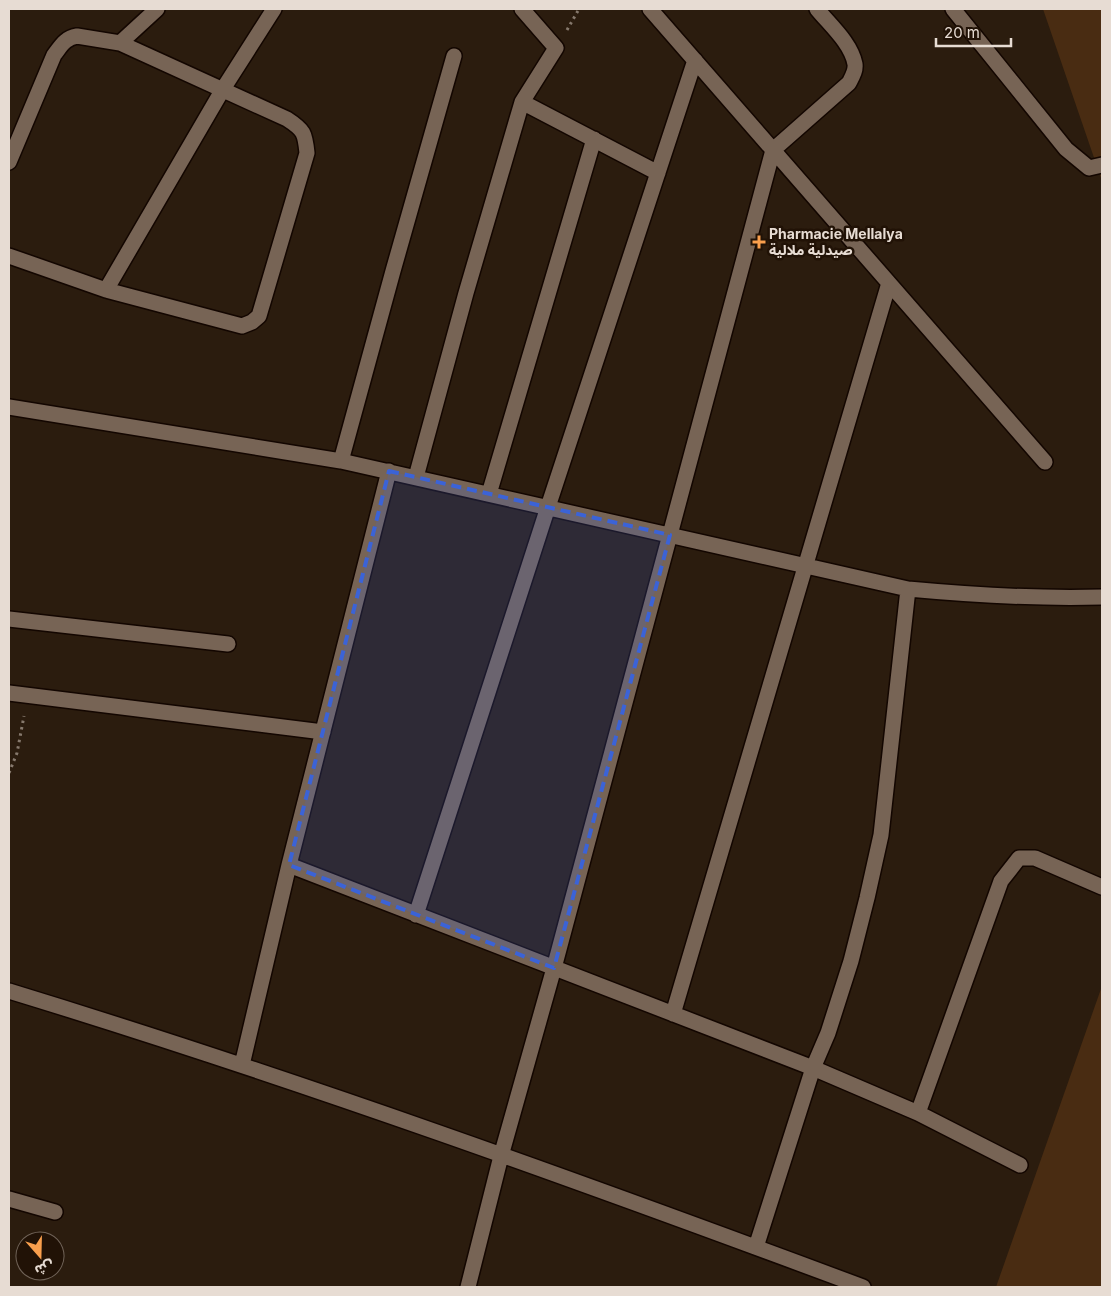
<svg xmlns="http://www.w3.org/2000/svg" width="1111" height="1296" viewBox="0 0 1111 1296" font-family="Inter,'Noto Sans Arabic',sans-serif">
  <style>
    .green { fill: #492c12 }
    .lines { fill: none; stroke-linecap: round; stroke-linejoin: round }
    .minor-casing { stroke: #130600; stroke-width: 18 }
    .path { stroke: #86796d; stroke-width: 3; stroke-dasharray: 2.5 4; stroke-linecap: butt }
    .minor { stroke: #776455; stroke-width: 15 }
    .marked { fill: #3b63d7; fill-opacity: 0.2; stroke: #3b63d7; stroke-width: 4; stroke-dasharray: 10 6; stroke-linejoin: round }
    .poi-dot { fill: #f99f4d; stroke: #211206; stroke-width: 2 }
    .labels { text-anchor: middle; stroke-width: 5; stroke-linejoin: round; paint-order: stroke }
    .poi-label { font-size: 14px; font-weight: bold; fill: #e7dcd3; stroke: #211206; text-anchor: start }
  </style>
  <rect width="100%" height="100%" fill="#2b1c0e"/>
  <!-- green -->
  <path class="green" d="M1043,9H1102V181Z
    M1102,986V1287H996Z"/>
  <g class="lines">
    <!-- minor casing -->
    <g class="minor-casing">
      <path id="minor" d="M650,9L1045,462
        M953,9L1066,149L1089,168L1102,165
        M522,102L658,173
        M9,162L54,55C61,46 65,38 77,36L120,43L157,9
        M9,256L106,290L242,326L252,322L259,316L307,153C305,133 304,130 287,119L120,43
        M106,290L223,89L274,9
        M9,407L341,461L908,589C973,595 1037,599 1102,597
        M341,461L393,271L454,56
        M416,477L466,293L522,102L556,48L522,9
        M489,494L594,139
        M9,619L228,644
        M9,693L323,732
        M289,865L813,1068L918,1113L1020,1165
        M416,915L548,507L695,60
        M9,991C297,1079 581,1182 863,1287
        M673,1014L889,283
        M242,1065L289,865L389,471
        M918,1113L1001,881L1019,858H1035L1102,887
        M9,1199L55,1212
        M756,1247L813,1068L828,1033L851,961L867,898L881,835L908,589
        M468,1287L501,1156L554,968L773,150L849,83C852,77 856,71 855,64C851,43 830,25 817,9"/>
    </g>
    <!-- path -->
    <path class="path" d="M567,30L579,9
      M9,773L17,753L24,716"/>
    <!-- minor -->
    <use href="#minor" class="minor"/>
  </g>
  <!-- marked area -->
  <path class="marked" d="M389,471L670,535L554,968L289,865Z"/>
  <!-- markers -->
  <path class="poi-dot" d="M756.5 234.5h5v5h5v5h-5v5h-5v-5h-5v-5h5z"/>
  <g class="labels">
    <!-- poi labels -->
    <g class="poi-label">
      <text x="769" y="239">Pharmacie Mellalya<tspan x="769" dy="16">صيدلية ملالية</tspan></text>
    </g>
  </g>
  <!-- border -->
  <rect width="1111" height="1296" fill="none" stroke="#e7dcd3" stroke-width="20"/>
  <!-- north arrow -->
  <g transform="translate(40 1256) rotate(160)"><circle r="24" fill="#211206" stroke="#706358"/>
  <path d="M0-4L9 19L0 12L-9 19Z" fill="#f99f4d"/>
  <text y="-8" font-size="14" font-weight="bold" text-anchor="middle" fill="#e7dcd3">ش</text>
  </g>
  <!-- scale -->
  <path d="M936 38v8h75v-8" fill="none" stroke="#e7dcd3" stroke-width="2.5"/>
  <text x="944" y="38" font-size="15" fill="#e7dcd3" stroke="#211206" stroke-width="4" paint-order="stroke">20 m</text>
</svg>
